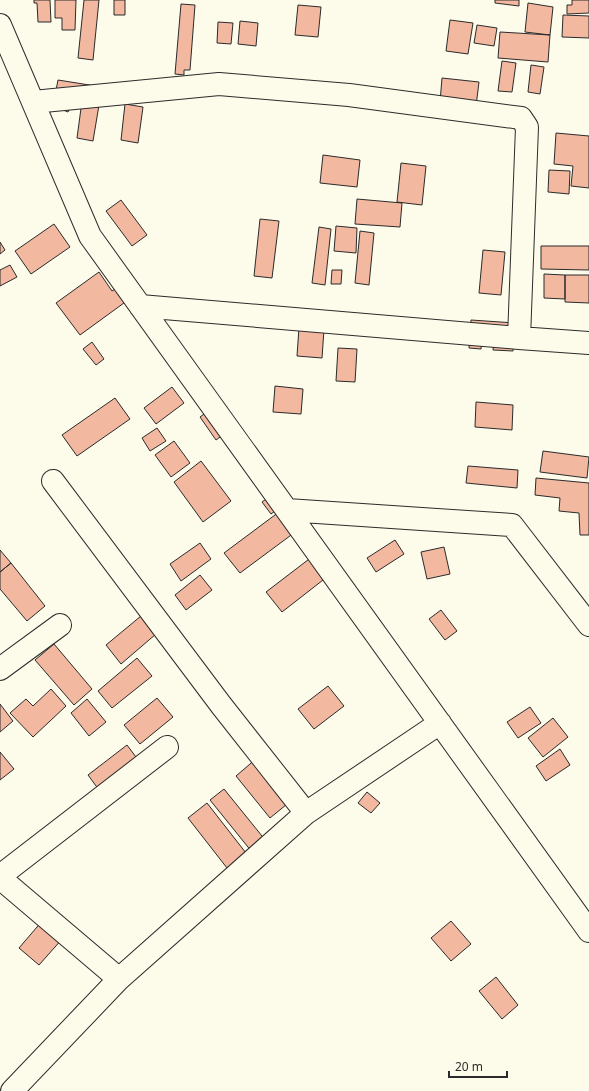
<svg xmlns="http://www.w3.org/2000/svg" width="589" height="1091" viewBox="0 0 589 1091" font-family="'Noto Sans',sans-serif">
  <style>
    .building { fill: #f2b8a0; stroke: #2b2b2b }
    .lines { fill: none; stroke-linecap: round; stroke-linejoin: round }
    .minor-casing { stroke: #2b2b2b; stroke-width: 24 }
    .minor { stroke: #fdfbea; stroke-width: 22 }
  </style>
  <rect width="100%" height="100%" fill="#fdfbea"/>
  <!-- building -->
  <path class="building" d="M34,0H50L51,22H38L37,3H34Z
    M55,0H76L75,30H62V18H55Z
    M84,0H99L93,60L78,58Z
    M114,0H125V15H114Z
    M495,0H519V6L495,3Z
    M572,0H589V13L567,14V5H572Z
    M528,3L553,7L550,35L525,32Z
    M181,4L195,5L190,70H184V75L175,74Z
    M298,5L321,7L318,37L295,35Z
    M563,15L589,16V38L562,37Z
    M450,20L473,23L468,54L446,51Z
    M240,21L258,23L256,46L238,44Z
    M218,22L233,23L231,44L217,43Z
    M477,25L497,28L494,46L474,43Z
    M500,32L550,35L548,62L498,58Z
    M502,61L516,63L512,92L498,91Z
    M531,65L544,67L540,94L528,92Z
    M442,78L479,82L476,106L440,102Z
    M58,80L102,87L93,141L77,138L82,101L74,100L68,112L53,106Z
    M125,104L143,107L138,143L121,140Z
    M556,133L589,136V188L571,186L573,166L554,164Z
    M323,155L360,160L357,187L320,183Z
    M401,163L426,166L422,205L397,202Z
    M549,170L570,171L569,194L548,192Z
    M357,199L402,203L400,227L355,224Z
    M121,200L147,235L132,246L106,211Z
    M260,219L279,221L272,278L254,276Z
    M54,224L70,247L31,274L15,251Z
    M336,226L357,228L356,253L334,251Z
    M319,227L331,229L325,285L312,283Z
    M360,231L374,233L369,285L355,283Z
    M0,242L5,250L0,254Z
    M541,246H589V270L541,269Z
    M483,250L505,252L501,295L479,293Z
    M10,265L17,277L0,286V270Z
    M332,270H342L341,284H331Z
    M99,272L112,291L118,287L128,300L80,335L56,303Z
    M544,274L565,275V299L544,298Z
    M565,275H589V303L565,302Z
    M300,313L325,315L322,358L297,356Z
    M471,320L515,323L513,351L493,350L494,338L482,337L481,349L469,348Z
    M92,342L104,359L96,365L83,349Z
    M338,348L357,349L355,382L336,381Z
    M275,386L303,389L301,414L273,412Z
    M172,387L184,403L156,424L144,408Z
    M115,398L130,419L77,456L62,435Z
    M476,402L513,405L512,430L475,427Z
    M215,406L231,429L216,440L200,417Z
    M157,428L166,441L150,451L142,438Z
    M174,441L190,463L171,477L155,455Z
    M543,451L589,457L587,478L540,472Z
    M201,461L231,501L203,522L174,482Z
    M468,466L518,470L517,488L466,483Z
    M536,478L589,483V535H580L579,513L559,511L560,498L535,495Z
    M277,491L286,503L271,514L262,502Z
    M287,506L302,527L240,573L224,553Z
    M395,540L404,554L376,572L367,558Z
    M200,543L211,559L181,581L170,564Z
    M444,547L450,574L427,579L421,552Z
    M0,550L11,563L0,572Z
    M317,553L332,573L282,612L266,592Z
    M11,563L45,606L27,621L0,589V572Z
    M200,575L212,590L186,610L175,595Z
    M441,610L457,631L445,640L429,619Z
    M141,616L156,634L121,664L106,645Z
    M54,644L92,689L74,705L35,660Z
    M137,658L152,676L112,708L98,691Z
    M328,686L344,706L314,729L298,709Z
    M51,689L66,706L33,737L10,713L26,699L33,706Z
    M157,698L173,717L140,744L124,725Z
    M87,699L106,722L89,736L71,713Z
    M0,704L13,721L0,732Z
    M530,707L541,723L518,738L507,722Z
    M553,718L568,737L543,757L528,738Z
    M127,745L139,761L99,790L88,775Z
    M560,749L570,765L546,781L536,766Z
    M0,752L14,769L0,780Z
    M257,758L292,800L270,818L236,776Z
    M224,789L266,841L252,852L210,800Z
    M367,792L380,803L371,813L358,803Z
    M207,803L246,853L227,868L188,818Z
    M43,920L63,938L39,965L19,948Z
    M451,921L471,944L451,961L431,938Z
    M496,977L518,1005L502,1019L479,991Z"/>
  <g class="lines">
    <!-- minor casing -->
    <g class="minor-casing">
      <path id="minor" d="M0,25L90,236L589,931
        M33,102L219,84L349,95L521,118L527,127L519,338
        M140,306L519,338L589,343
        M53,481L221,705L306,813
        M287,510L512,525L589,625
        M0,669L60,625
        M0,876L167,747
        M0,878L119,979
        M12,1091L119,979L306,813L440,723"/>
    </g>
    <!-- minor -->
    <use href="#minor" class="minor"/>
  </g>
  <!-- scale -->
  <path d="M449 1071v6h58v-6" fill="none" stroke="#2b2b2b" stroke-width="2"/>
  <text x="455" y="1071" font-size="12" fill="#2b2b2b" stroke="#fdfbea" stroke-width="3" paint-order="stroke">20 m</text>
</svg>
